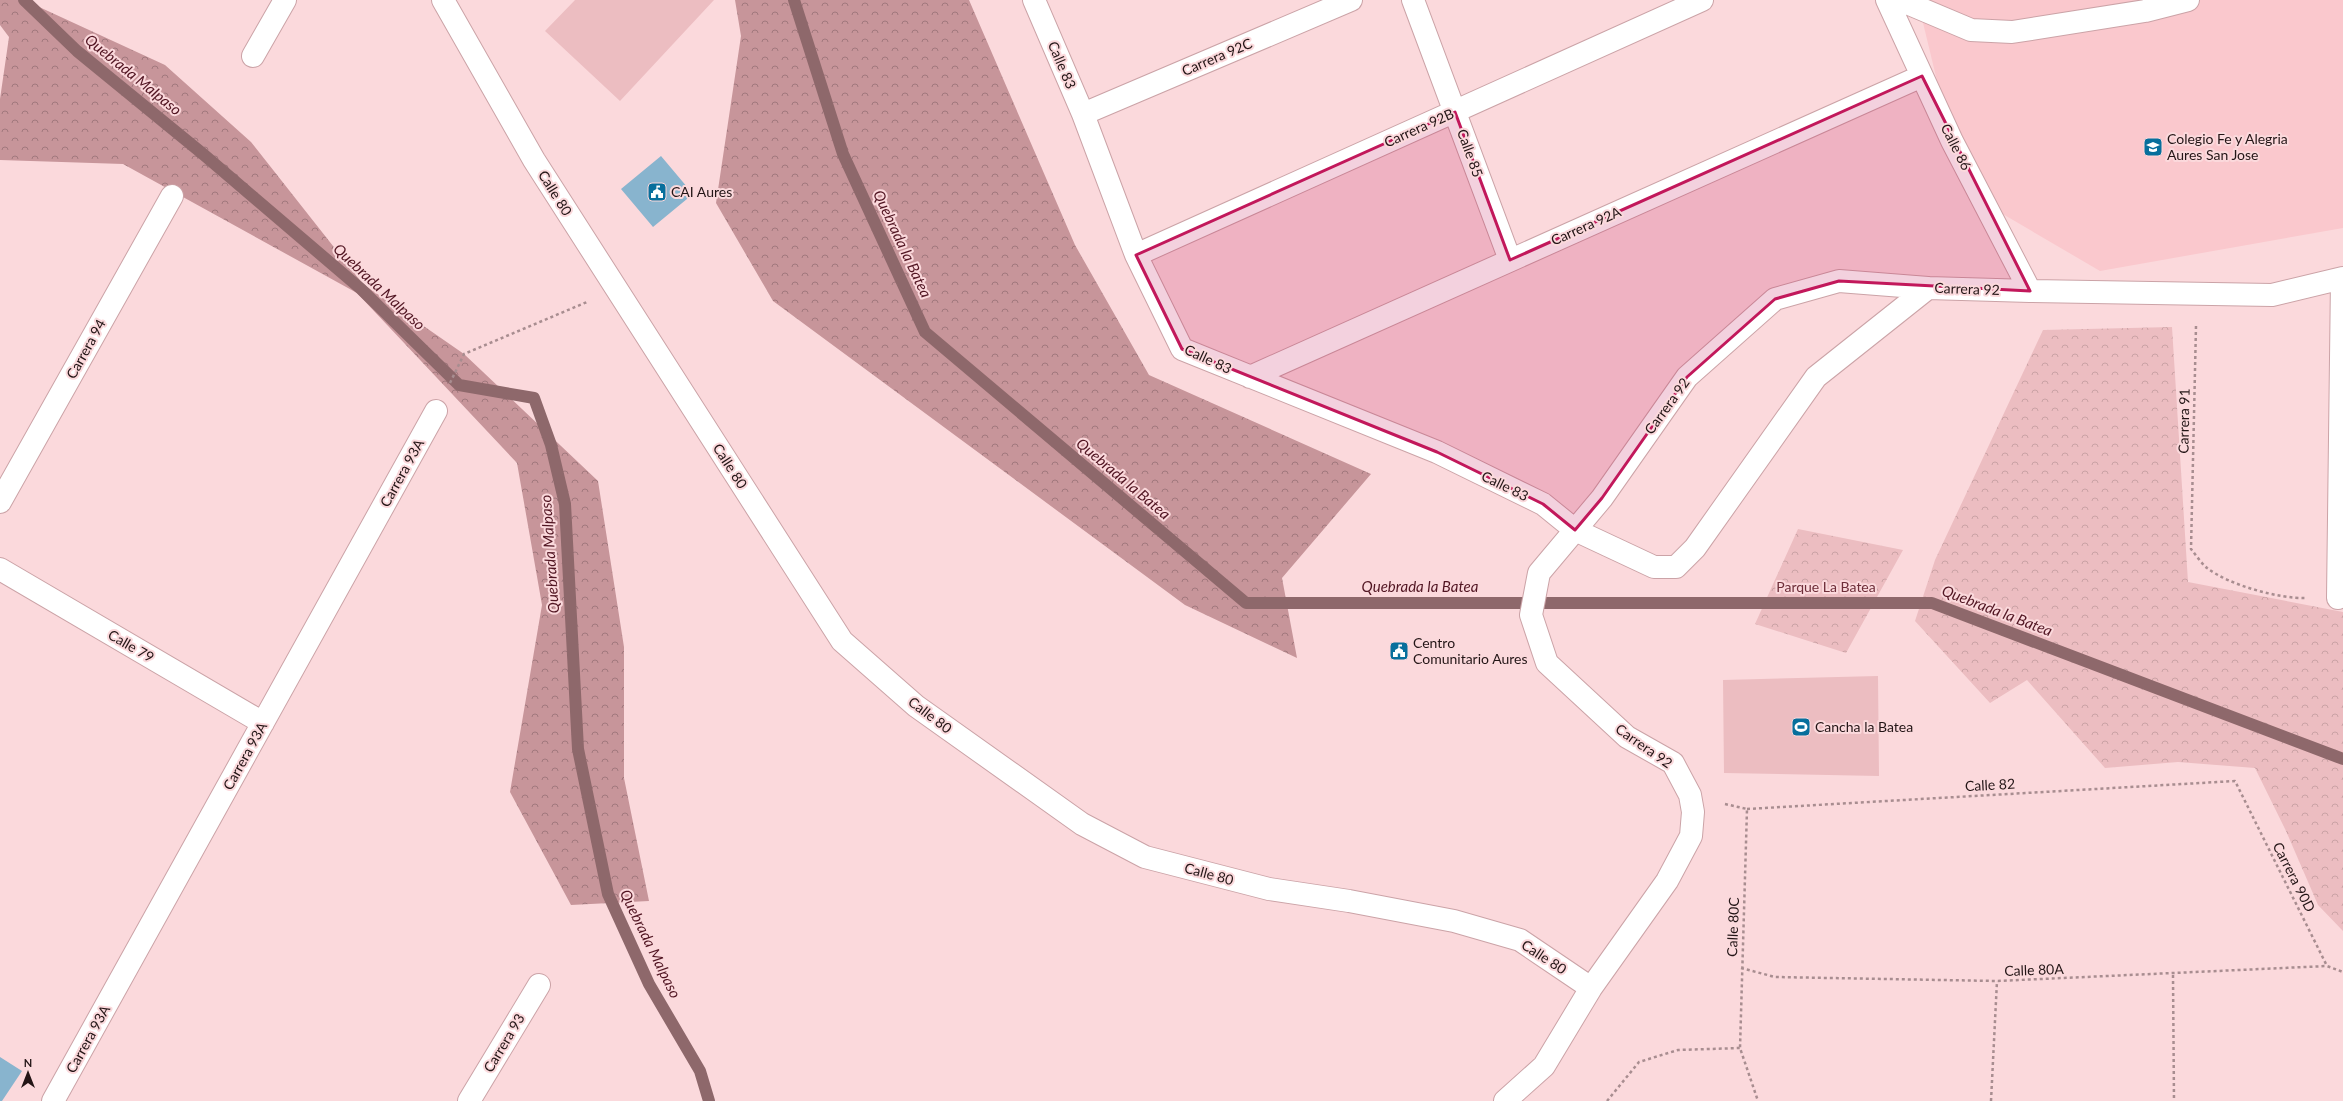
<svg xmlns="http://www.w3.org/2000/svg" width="2343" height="1101" viewBox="0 0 2343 1101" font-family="Lato,sans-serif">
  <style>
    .built { fill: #fac8cd }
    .forest { fill: url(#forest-crowns) }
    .park { fill: url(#park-crowns) }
    .pitch { fill: #ecbdc1 }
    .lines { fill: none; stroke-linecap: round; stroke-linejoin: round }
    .stream { stroke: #8e686b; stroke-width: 12 }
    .building { fill: #88b4ce }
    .minor-casing { stroke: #cba3a7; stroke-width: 24 }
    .path { stroke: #a88d90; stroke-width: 2.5; stroke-dasharray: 3 3; stroke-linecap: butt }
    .minor { stroke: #fff; stroke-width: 22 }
    .marked { fill: #c2185b; fill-opacity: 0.2; stroke: #c2185b; stroke-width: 3; stroke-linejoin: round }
    .labels { text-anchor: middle; stroke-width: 4; stroke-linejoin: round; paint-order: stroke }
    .street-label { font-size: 14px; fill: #231516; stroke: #fbd9dc }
    .poi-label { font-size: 14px; fill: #231516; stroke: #fbd9dc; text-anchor: start }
    .park-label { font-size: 14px; fill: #6e2e39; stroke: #fbd9dc }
    .water-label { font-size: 15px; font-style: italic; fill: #511522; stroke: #fbd9dc }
  </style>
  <defs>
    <pattern id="forest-crowns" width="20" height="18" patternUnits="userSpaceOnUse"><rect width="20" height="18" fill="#c7959a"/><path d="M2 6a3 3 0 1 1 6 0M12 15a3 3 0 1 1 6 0" fill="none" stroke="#a1787d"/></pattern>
    <pattern id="park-crowns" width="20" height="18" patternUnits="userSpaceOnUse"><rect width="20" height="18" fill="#ecbdc1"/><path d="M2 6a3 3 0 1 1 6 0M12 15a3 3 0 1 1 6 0" fill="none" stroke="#caa2a5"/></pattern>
  </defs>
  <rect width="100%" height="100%" fill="#fbd9dc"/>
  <!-- built -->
  <path class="built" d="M1923,0H2343V228L2100,271L1989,206L1939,89L1918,2Z"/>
  <!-- forest -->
  <path class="forest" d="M0,0H24L165,65L251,142L363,284L464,354L598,481L624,647V778L649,901L571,905L510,792L542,605L517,463L357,293L123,164L0,160V99L9,37L0,25Z
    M735,0H969L1075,245L1149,375L1371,474L1282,578L1297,658L1185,605L773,301L716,203L741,36Z"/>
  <!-- park -->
  <path class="park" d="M2172,327L2188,582L2343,612V931L2318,905L2286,831L2255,768L2178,762L2105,768L2027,680L1990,703L1915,621L1935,560L2043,330Z
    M1798,529L1903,550L1846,653L1755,624Z"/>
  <!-- pitch -->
  <path class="pitch" d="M575,0H714L620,101L545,31Z
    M1878,676L1879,776L1724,773L1723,680Z"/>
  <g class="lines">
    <!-- stream -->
    <path class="stream" d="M24,0L77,51L203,154L361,289L459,385L534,398L551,445L565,504L578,749L608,894L649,984L700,1071L709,1101
      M794,0L843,154L925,332L1246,603H1932L2343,759"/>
  </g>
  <!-- building -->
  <path class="building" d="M661,156L693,194L653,227L621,189Z
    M0,1057L22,1071L2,1101H0Z"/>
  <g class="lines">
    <!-- minor casing -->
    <g class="minor-casing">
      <path id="minor" d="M443,0L534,160L842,641L916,706L1082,824L1145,857L1269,889L1349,901L1454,921L1520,940L1591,988
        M1034,0L1083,114L1136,255L1182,349L1437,452L1543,504L1575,530L1654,567H1676L1695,548L1816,377L1928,288
        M1413,0L1510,260
        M1887,0L1952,141L2030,291
        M1900,0L1971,30L2012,32L2145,11L2188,0
        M253,56L285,0
        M1083,114L1351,0
        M1136,255L1702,0
        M1250,377L1922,76
        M0,502L172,196
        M0,569L263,723
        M2338,598L2342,279
        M53,1101L436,411
        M469,1101L539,985
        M1505,1101L1544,1066L1591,988L1667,881L1691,836L1693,812L1690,795L1673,763L1627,737L1547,663L1531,615L1539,573L1602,498L1687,377L1775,299L1839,281L1928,288L2030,291L2272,295L2343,278"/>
    </g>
    <!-- path -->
    <path class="path" d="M2196,326L2191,549C2196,555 2201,563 2207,568C2229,585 2279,599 2307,598
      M450,383L464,354L587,302
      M1725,804L1747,809L1740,1048L1758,1101
      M1747,809L2235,781L2327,966L2343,972
      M1741,968L1775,977L1997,981L2327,966
      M2173,975L2174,1101
      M1607,1101L1639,1062L1678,1050L1740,1048
      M1991,1101L1997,981"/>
    <!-- minor -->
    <use href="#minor" class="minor"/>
  </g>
  <!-- marked area -->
  <path class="marked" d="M1922,76L2030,291L1839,281L1775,299L1687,377L1602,498L1575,530L1543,504L1437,452L1182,349L1136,255L1455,112L1510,260Z"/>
  <!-- icons -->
  <defs>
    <g id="school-square" transform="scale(1)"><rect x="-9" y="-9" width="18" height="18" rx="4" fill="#076f9c" stroke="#fbd9dc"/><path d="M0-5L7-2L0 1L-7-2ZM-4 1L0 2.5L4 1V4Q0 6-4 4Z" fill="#fff"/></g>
    <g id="civic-square" transform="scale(1)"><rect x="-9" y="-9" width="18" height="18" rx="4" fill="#076f9c" stroke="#fbd9dc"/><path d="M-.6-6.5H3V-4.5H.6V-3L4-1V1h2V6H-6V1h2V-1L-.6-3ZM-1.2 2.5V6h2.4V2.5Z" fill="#fff"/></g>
    <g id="stadium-square" transform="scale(1)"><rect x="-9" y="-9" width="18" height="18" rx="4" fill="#076f9c" stroke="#fbd9dc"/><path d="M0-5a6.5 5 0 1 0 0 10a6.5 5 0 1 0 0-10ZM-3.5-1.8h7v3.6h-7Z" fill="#fff"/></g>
  </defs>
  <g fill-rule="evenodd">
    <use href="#school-square" x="2153" y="147"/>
    <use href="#civic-square" x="657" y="192"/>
    <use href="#civic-square" x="1399" y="651"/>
    <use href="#stadium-square" x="1801" y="727"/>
  </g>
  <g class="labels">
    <!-- street labels -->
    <g class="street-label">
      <text transform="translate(1217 57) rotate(-23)" y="5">Carrera 92C</text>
      <text transform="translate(1062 65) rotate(67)" y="5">Calle 83</text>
      <text transform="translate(1419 128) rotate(-24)" y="5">Carrera 92B</text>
      <text transform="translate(1956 147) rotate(63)" y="5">Calle 86</text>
      <text transform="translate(1470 153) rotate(70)" y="5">Calle 85</text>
      <text transform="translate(555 193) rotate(58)" y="5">Calle 80</text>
      <text transform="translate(1586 226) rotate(-24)" y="5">Carrera 92A</text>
      <text transform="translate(1967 289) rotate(2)" y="5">Carrera 92</text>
      <text transform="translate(86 349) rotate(-61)" y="5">Carrera 94</text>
      <text transform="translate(1208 359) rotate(25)" y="5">Calle 83</text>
      <text transform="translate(1667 406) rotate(-54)" y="5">Carrera 92</text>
      <text transform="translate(2184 421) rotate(-89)" y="5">Carrera 91</text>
      <text transform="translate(730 466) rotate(57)" y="5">Calle 80</text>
      <text transform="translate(402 473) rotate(-61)" y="5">Carrera 93A</text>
      <text transform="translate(1505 486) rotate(26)" y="5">Calle 83</text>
      <text transform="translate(131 646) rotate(30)" y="5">Calle 79</text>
      <text transform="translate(930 715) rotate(37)" y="5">Calle 80</text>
      <text transform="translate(1644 746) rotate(35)" y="5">Carrera 92</text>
      <text transform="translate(245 756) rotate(-61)" y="5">Carrera 93A</text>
      <text transform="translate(1990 785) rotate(-3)" y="5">Calle 82</text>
      <text transform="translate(1209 874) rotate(15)" y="5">Calle 80</text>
      <text transform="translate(2294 877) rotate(63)" y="5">Carrera 90D</text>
      <text transform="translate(1733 927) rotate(-88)" y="5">Calle 80C</text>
      <text transform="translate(1544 957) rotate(33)" y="5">Calle 80</text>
      <text transform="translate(2034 970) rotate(-2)" y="5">Calle 80A</text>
      <text transform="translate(88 1039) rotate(-61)" y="5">Carrera 93A</text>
      <text transform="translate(504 1043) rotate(-59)" y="5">Carrera 93</text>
    </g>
    <!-- poi labels -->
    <g class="poi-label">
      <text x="2167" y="144">Colegio Fe y Alegria<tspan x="2167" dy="16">Aures San Jose</tspan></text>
      <text x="671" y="197">CAI Aures</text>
      <text x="1413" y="648">Centro<tspan x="1413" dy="16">Comunitario Aures</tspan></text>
      <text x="1815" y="732">Cancha la Batea</text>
    </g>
    <!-- park labels -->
    <g class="park-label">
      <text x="1826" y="592">Parque La Batea</text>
    </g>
    <!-- water labels -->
    <g class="water-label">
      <text transform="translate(133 75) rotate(39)" y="5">Quebrada Malpaso</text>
      <text transform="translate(902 244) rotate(65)" y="5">Quebrada la Batea</text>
      <text transform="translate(379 287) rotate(43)" y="5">Quebrada Malpaso</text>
      <text transform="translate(1123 479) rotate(40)" y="5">Quebrada la Batea</text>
      <text transform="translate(550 554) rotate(-94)" y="5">Quebrada Malpaso</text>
      <text x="1420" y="592">Quebrada la Batea</text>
      <text transform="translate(1997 611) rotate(21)" y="5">Quebrada la Batea</text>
      <text transform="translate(650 944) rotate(64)" y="5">Quebrada Malpaso</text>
    </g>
  </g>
  <!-- north arrow -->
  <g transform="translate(28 1073)" stroke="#fbd9dc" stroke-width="3" paint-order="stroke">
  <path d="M0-3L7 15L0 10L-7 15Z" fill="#231516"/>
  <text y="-6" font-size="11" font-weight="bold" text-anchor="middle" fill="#231516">N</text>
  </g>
</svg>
